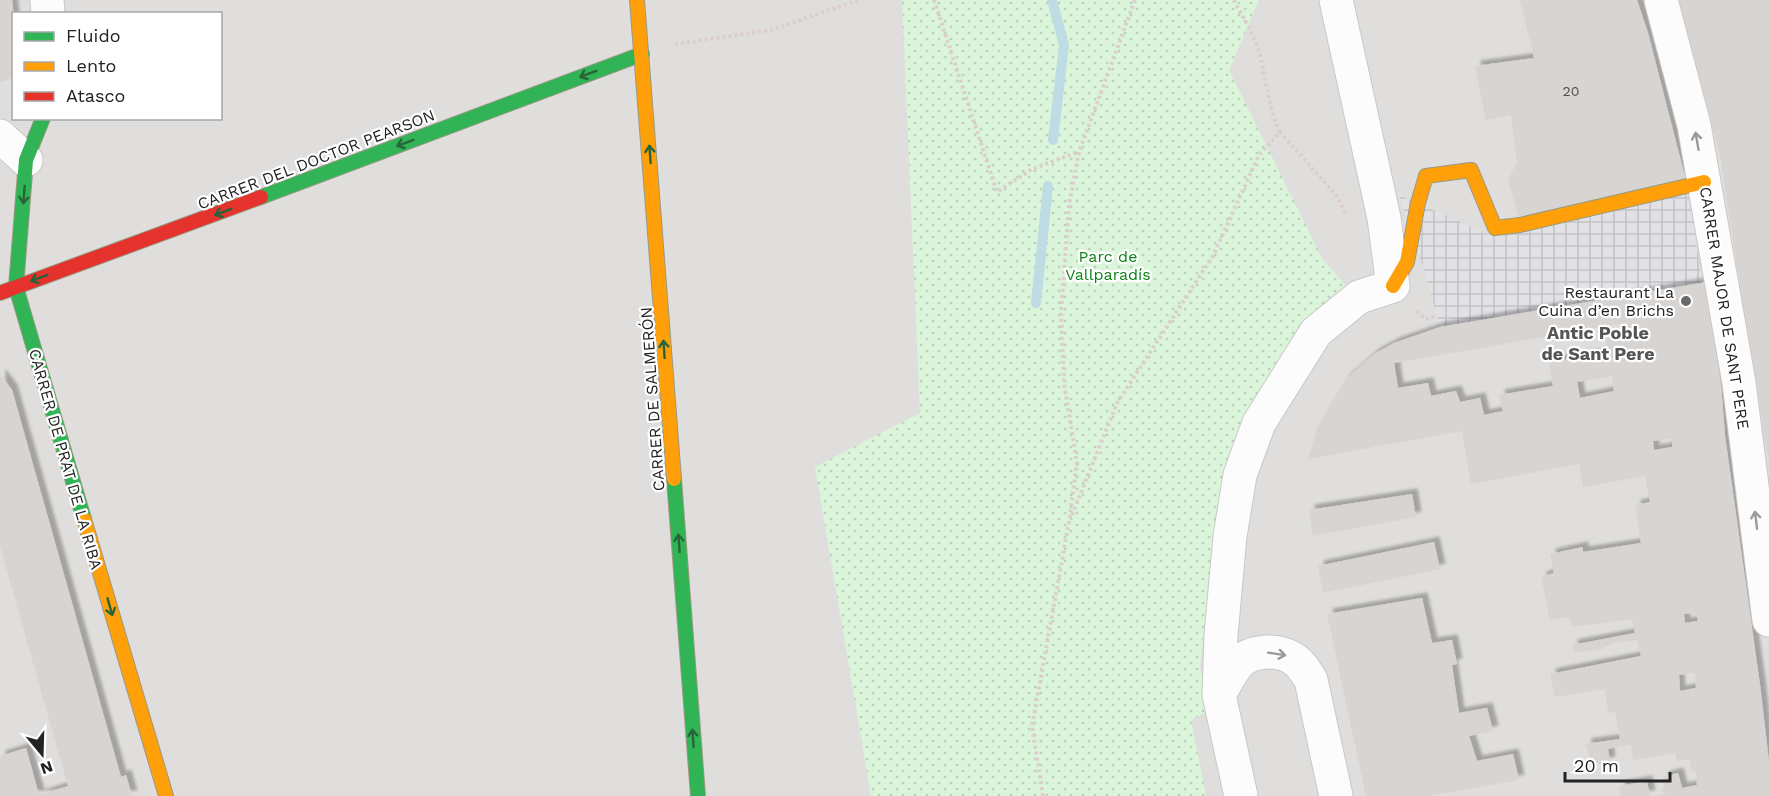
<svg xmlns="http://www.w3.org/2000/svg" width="1769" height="796" viewBox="0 0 1769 796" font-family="'Work Sans',sans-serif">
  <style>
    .residential { fill: #dfdedc; fill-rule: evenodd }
    .park { fill: url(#park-dots) }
    .plaza { fill: url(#plaza-grid) }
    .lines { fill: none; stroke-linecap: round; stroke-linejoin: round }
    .stream { stroke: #bfdbe3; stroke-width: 10 }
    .building { fill: #d7d4d2; fill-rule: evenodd; filter: url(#shadow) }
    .street-casing { stroke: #c9c8c7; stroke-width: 35 }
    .fast-casing { stroke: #999a82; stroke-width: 16 }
    .slow-casing { stroke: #999a82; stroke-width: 16 }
    .jam-casing { stroke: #999a82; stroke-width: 16 }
    .path { stroke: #dccecd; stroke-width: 4; stroke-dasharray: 3 3; stroke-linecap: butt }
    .street { stroke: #fdfcfc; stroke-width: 33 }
    .fast { stroke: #30b455; stroke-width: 14 }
    .slow { stroke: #ff9f0a; stroke-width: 14 }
    .jam { stroke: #e5322d; stroke-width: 14 }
    .oneway { stroke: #286439 }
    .oneway2 { stroke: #9a9a9a }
    .poi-dot { fill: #6a6968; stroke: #fff; stroke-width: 2 }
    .labels { text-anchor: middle; stroke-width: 4.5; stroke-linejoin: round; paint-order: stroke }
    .number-label { font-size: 14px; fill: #4f4e4e }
    .street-label { font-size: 16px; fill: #222; stroke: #fff }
    .park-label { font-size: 16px; fill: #0c8416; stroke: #fff }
    .poi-label { font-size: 16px; fill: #222; stroke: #fff; text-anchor: end }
    .neighbourhood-label { font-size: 18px; font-weight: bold; fill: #555; stroke: #fff }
  </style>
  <defs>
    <pattern id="park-dots" width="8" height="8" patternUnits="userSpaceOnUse" patternTransform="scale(1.5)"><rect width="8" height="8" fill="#daf5da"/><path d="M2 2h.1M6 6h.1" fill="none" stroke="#bbd2bb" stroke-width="1.8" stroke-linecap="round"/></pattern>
    <pattern id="plaza-grid" width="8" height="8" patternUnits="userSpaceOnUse" patternTransform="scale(1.5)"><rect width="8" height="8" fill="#e2e1e5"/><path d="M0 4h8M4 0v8" fill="none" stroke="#c2c1c4"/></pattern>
    <filter id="shadow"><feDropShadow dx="5.5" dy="-5.5" stdDeviation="1.5" flood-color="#0004"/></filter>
  </defs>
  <rect width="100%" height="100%" fill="#f0eeeb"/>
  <!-- residential -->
  <path class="residential" d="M0,0H1769V796H0ZM14,14H220V118H14Z"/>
  <!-- park -->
  <path class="park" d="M902,0H1259L1229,70L1323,260L1347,287L1246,421L1220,496L1200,666L1207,712L1191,720L1206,796H871L815,467L920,413Z"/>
  <!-- plaza -->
  <path class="plaza" d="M1689,190L1702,283L1440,327L1424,269L1399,195L1490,235Z"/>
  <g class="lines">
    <!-- stream -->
    <path class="stream" d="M1052,0L1064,45L1053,140
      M1036,303L1048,186"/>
  </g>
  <!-- building -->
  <path class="building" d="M0,0H12L14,18V74L9,79L2,82L0,81Z
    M1520,0H1637L1648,33L1685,177L1520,222L1508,180L1517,162L1511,115L1486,120L1475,66L1534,58Z
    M1679,0H1769V457L1765,445L1759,397L1746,324L1720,155Z
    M1707,282L1721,385L1725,436L1760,685L1769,762V796H1656L1666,793L1663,777L1678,773L1682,788L1697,785L1696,771L1692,772L1689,759L1677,761L1675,753L1633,760L1631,744L1608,749L1610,762L1593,765L1585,744L1620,739L1615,712L1608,713L1605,689L1555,697L1550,674L1641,656L1637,640L1607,644L1601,650L1574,652L1572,645L1635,633L1632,619L1572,627L1569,617L1550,620L1541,577L1554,573L1550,554L1583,547V552L1641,543L1635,505L1650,502L1645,476L1583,487L1579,464L1471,484L1462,431L1308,459L1317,428L1345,380L1374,354L1394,343L1440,327ZM1625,323L1627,336L1605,338L1609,352L1549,362L1553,386L1499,395L1503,411L1484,415L1480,398L1460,402L1456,391L1431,396L1428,383L1398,388L1394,363ZM1612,376L1614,391L1580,398L1577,382ZM1673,438L1672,447L1654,450L1653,441ZM1696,613L1698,621L1685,623L1684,614ZM1695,673L1696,688L1680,691L1679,675Z
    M0,374L12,390L121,777L126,775L132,796H0V756L26,748L39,795L68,786L0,547Z
    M1412,494L1416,517L1313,536L1309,510Z
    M1434,542L1440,569L1323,593L1318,566Z
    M1422,598L1432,643L1452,640L1457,664L1452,665L1459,713L1487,708L1493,731L1469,736L1477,761L1513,754L1519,780L1429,796H1366L1327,614Z
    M1647,781L1650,796H1620L1619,786Z"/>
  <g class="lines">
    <!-- street casing -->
    <g class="street-casing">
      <path id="street" d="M47,0L48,14
        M1661,0L1694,125L1739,383L1769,620
        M0,136L26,160
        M1219,695C1225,685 1231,671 1239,663C1251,650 1277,649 1292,658C1301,663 1306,672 1311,680L1336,796
        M1241,796L1219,695L1221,635L1230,536L1240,475L1259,423L1316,332L1359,297L1393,286L1384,218L1336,0"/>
    </g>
    <!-- fast casing -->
    <g class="fast-casing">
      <path id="fast" d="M43,118L26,160L16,287L84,519
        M261,197L642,54
        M674,479L698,796"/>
    </g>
    <!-- slow casing -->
    <g class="slow-casing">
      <path id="slow" d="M637,0L674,479
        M1393,286L1407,262L1418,203L1426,176L1471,170L1495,228L1520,225L1704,182
        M84,519L166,796"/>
    </g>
    <!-- jam casing -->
    <g class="jam-casing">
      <path id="jam" d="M0,293L261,197"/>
    </g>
    <!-- path -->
    <path class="path" d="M934,0L997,192L1032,169L1078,152
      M1234,0C1241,15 1252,30 1257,46C1267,74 1266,104 1280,132
      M675,44L771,30L859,0
      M1417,311L1425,319L1437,316
      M1072,515L1117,403L1213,256L1259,155L1280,132L1336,195L1346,214
      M1043,796L1032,726L1069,522L1077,463L1064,383L1061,314L1069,205L1079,152L1135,0"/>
    <!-- street -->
    <use href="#street" class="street"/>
    <!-- fast -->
    <use href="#fast" class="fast"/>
    <!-- slow -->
    <use href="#slow" class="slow"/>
    <!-- jam -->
    <use href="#jam" class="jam"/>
  </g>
  <!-- one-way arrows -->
  <defs><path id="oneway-shaft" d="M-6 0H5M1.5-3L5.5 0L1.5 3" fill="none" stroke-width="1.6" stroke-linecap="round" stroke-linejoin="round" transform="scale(1.5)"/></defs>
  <g class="oneway">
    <use href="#oneway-shaft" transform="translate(588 74) rotate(159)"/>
    <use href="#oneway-shaft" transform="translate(405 143) rotate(159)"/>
    <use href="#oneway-shaft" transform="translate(650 154) rotate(-94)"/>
    <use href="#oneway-shaft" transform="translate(24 195) rotate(94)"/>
    <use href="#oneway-shaft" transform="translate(223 212) rotate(159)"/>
    <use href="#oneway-shaft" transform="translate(39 278) rotate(160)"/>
    <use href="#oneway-shaft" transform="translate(664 349) rotate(-94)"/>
    <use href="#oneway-shaft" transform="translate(679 543) rotate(-94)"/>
    <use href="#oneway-shaft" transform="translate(110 607) rotate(74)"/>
    <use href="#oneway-shaft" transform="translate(693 738) rotate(-94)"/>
  </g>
  <g class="oneway2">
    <use href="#oneway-shaft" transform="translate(1697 141) rotate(-100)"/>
    <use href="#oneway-shaft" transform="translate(1756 520) rotate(-97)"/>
    <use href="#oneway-shaft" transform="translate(1277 654) rotate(9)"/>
  </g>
  <!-- markers -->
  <circle class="poi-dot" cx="1686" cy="301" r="6"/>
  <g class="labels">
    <!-- number labels -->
    <g class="number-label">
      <text x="1571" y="96">20</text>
    </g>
    <!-- street labels -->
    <g class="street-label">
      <text transform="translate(316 159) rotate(-21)" y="6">CARRER DEL DOCTOR PEARSON</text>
      <text transform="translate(1725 308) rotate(81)" y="6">CARRER MAJOR DE SANT PERE</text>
      <text transform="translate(652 399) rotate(-94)" y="6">CARRER DE SALMERÓN</text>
      <text transform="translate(66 459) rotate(74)" y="6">CARRER DE PRAT DE LA RIBA</text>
    </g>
    <!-- park labels -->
    <g class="park-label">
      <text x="1108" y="262">Parc de<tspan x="1108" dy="18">Vallparadís</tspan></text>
    </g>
    <!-- poi labels -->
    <g class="poi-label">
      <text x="1674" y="298">Restaurant La<tspan x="1674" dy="18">Cuina d’en Brichs</tspan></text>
    </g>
    <!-- neighbourhood labels -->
    <g class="neighbourhood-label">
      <text x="1598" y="339">Antic Poble<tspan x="1598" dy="21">de Sant Pere</tspan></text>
    </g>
  </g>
  <!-- legend -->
  <rect x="12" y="12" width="210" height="108" fill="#ffffff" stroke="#a7a7a7" stroke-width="1.5"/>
  <rect x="24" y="32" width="30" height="9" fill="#30b455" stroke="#a7a7a7" stroke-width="1.5"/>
  <text x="66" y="42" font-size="18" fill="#222222">Fluido</text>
  <rect x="24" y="62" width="30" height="9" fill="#ff9f0a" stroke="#a7a7a7" stroke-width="1.5"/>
  <text x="66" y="72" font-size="18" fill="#222222">Lento</text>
  <rect x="24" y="92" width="30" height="9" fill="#e5322d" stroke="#a7a7a7" stroke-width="1.5"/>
  <text x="66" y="102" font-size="18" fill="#222222">Atasco</text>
  <!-- north arrow -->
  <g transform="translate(42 754) rotate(161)" stroke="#ffffff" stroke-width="4.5" paint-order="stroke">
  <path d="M0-4.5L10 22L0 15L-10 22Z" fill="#222222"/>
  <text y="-9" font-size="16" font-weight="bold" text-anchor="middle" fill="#222222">N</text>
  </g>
  <!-- scale -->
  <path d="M1565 772v9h105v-9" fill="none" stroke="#222222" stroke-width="3"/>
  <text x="1574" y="772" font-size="18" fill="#222222" stroke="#ffffff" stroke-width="4.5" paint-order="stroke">20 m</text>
</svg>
